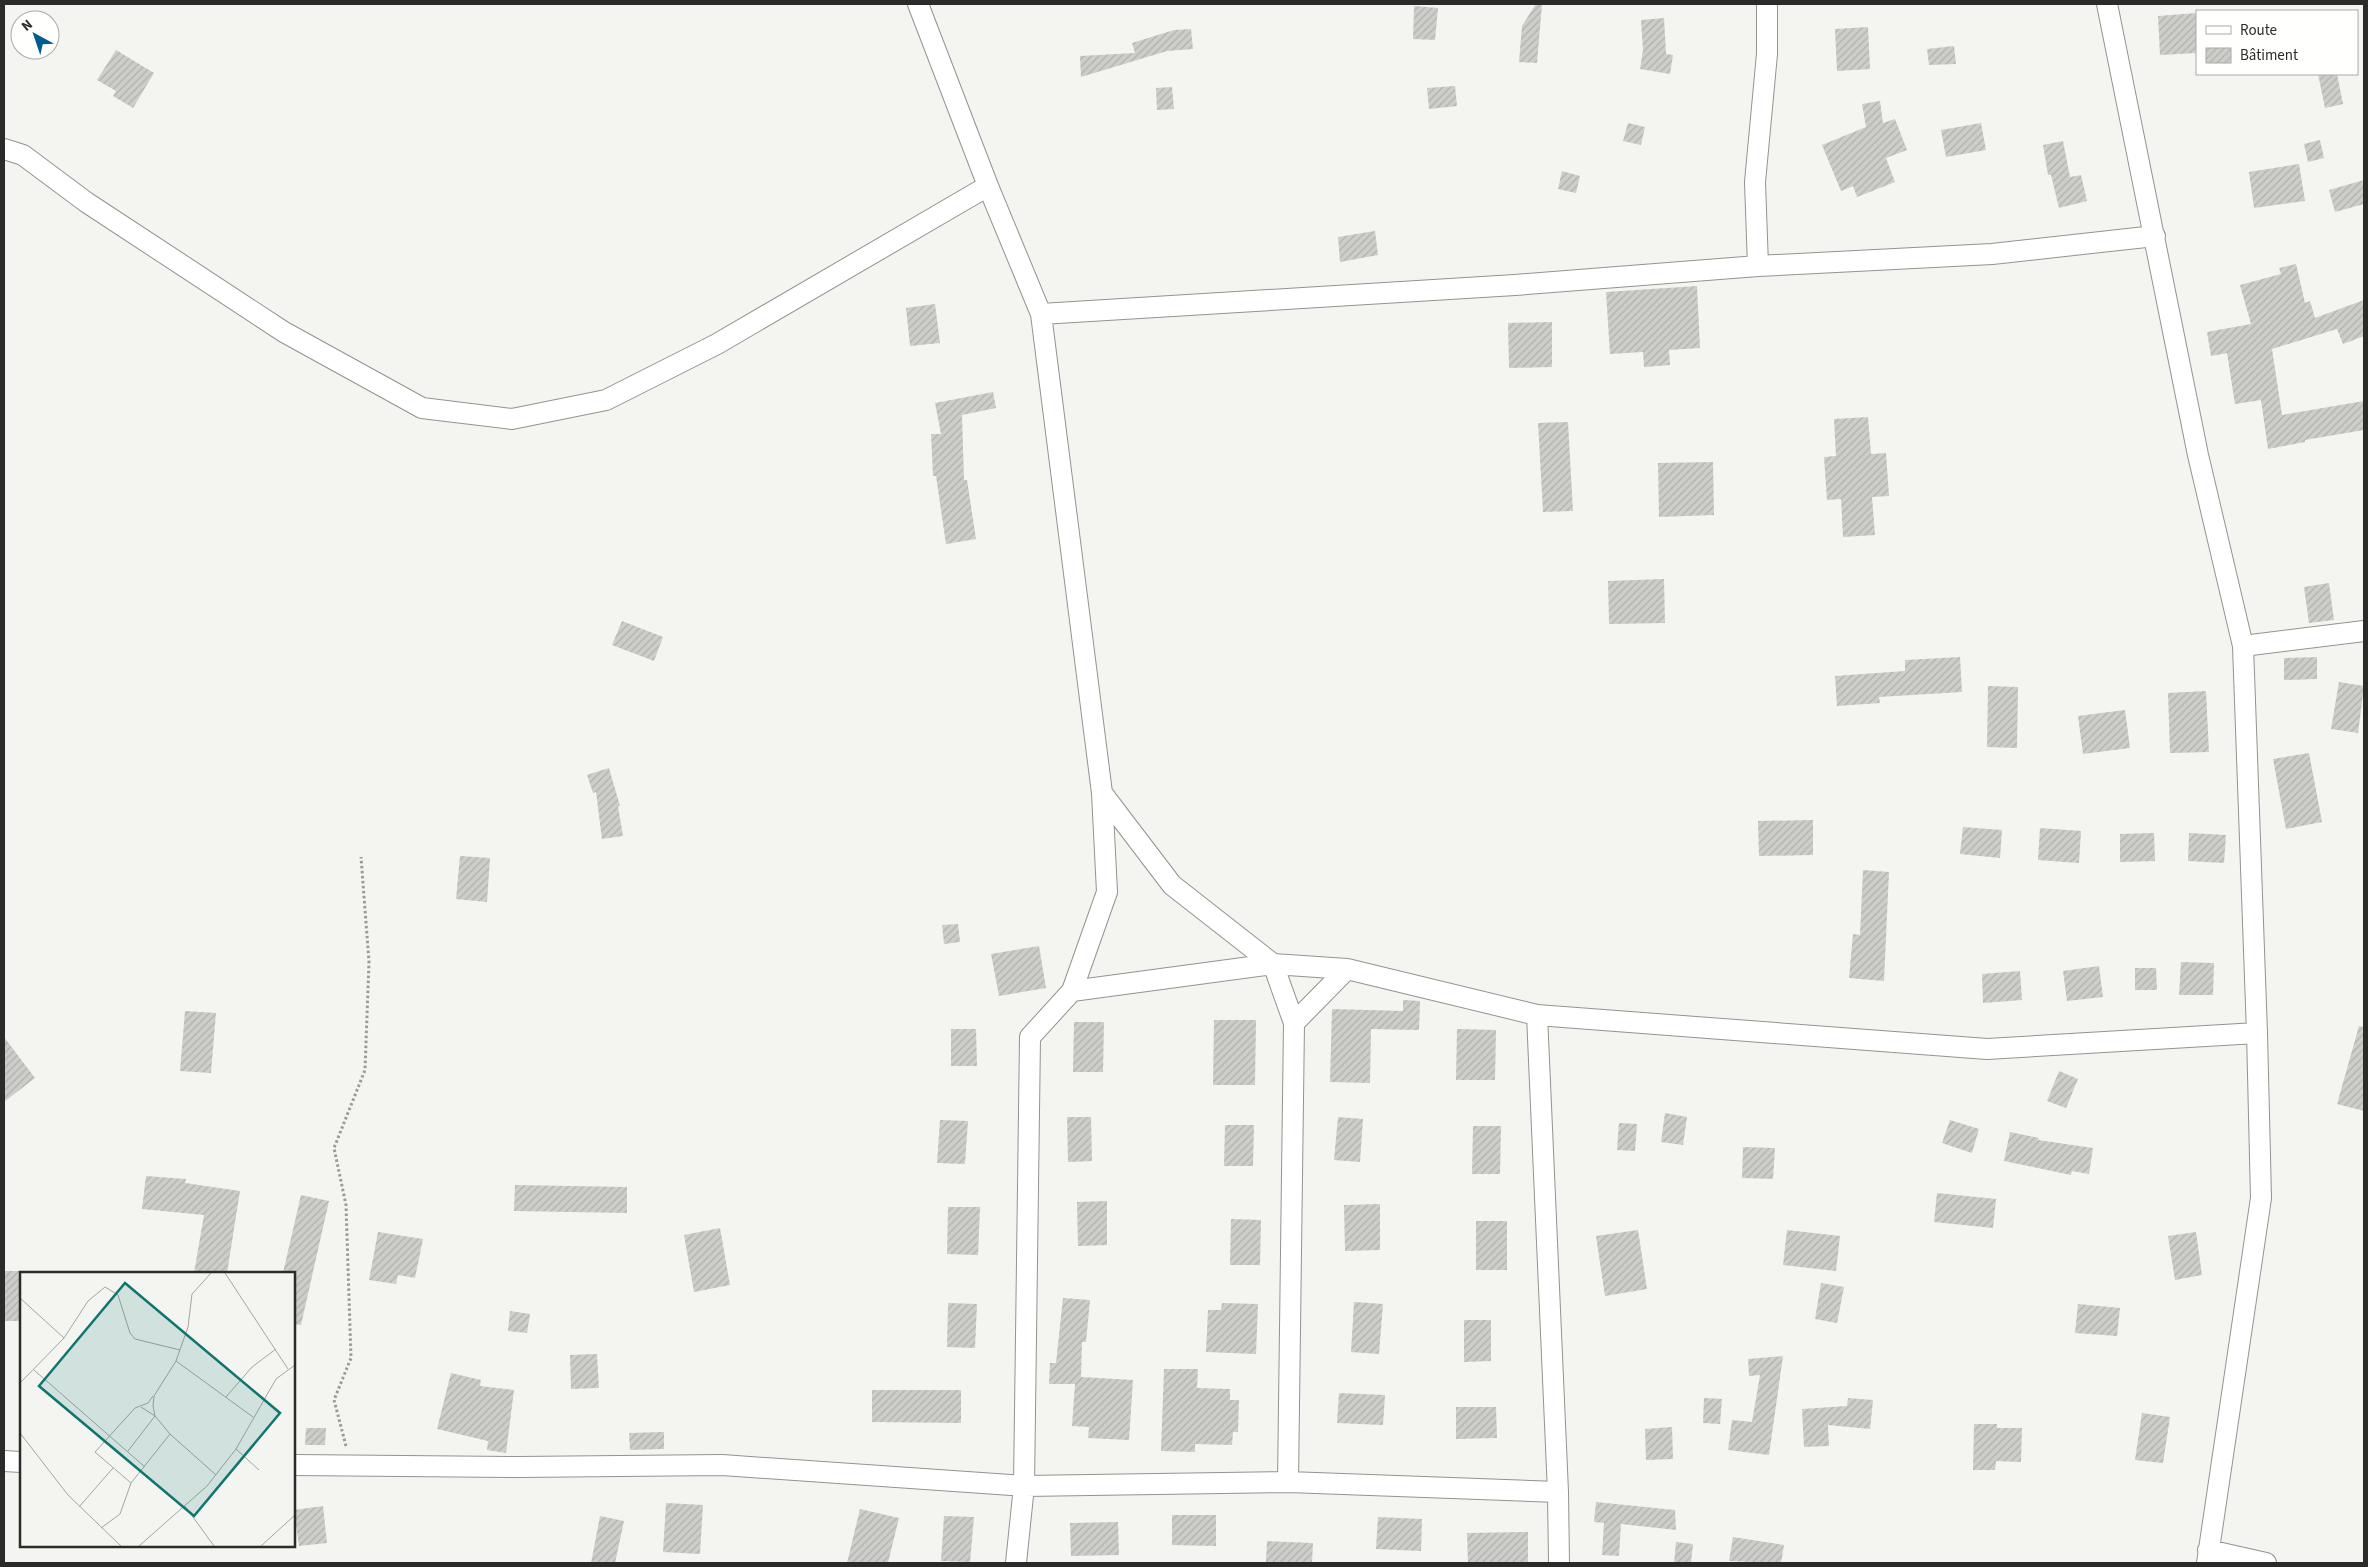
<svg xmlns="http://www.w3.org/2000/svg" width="2368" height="1567" viewBox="0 0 2368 1567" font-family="'Source Sans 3',sans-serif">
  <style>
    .building { fill: url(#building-hatch) }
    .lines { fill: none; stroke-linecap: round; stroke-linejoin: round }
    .minor-casing { stroke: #93938f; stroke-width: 22 }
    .path { stroke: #9a9a98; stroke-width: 3; stroke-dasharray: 2.5 2.5; stroke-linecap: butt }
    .minor { stroke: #fff; stroke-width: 20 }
    .inset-road { fill: none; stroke: #a4a4a1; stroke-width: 1 }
    .view { fill: #0f766e; fill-opacity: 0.15; stroke: #0f766e; stroke-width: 2.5 }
    .inset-edge { fill: none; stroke: #2b2b29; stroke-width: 2.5 }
  </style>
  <defs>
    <pattern id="building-hatch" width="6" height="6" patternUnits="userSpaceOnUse" patternTransform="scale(1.25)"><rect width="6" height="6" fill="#cdcdc9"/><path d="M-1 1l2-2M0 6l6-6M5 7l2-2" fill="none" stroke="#b0b0ad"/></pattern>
  </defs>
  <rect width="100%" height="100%" fill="#f4f4f1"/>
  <!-- building -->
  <path class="building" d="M1536,4H1542L1537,63L1519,62L1522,26Z
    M1414,6L1438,8L1435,40L1413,39Z
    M2197,13V53L2160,55L2158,16Z
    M1664,18L1666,54L1673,55L1670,74L1640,69L1643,50L1641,20Z
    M1868,27L1870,69L1837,71L1835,29Z
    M1191,29L1193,49L1167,51L1081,77L1080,56L1135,53L1132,43L1174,30Z
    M1954,46L1956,64L1929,65L1927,49Z
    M116,50L154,73L133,108L113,96L116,91L97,80Z
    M2318,74H2337L2343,104L2325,108Z
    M1455,86L1457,106L1429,109L1427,88Z
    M1172,87L1174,109L1157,110L1156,88Z
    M1880,101L1883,123L1895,119L1907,150L1886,158L1895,182L1857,197L1853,186L1841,191L1822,145L1866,127L1862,104Z
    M1628,123L1645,127L1641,145L1623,141Z
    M1981,123L1986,150L1946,157L1941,130Z
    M2320,140L2324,158L2308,162L2304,144Z
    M2063,141L2070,177L2081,175L2087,201L2059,208L2051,175H2048L2043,145Z
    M2299,164L2305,201L2254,208L2249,172Z
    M1562,171L1580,176L1576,193L1558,189Z
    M2364,180V204L2335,212L2329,190Z
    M1375,231L1378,255L1340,262L1338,237Z
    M2296,264L2305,303L2310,301L2315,318L2364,300V336L2343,344L2337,329L2272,349L2282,415L2364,401V430L2305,440V442L2268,449L2261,400L2235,404L2227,353L2211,356L2207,332L2251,324L2240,285L2281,274L2279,268Z
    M1697,286L1700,348L1669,350L1670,365L1644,367L1643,352L1610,354L1606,292Z
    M935,304L940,343L910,346L906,308Z
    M1552,322V367L1509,368L1508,323Z
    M993,392L996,408L962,415L964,480H967L976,539L946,544L936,476H933L931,434H941L935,403Z
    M1868,417L1871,454L1886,453L1889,496L1872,497L1875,535L1843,537L1841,499L1827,500L1824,457L1836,456L1834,419Z
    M1568,422L1573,511L1543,512L1538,423Z
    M1713,462L1714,515L1659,517L1658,463Z
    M1664,579L1665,623L1609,624L1608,581Z
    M2329,583L2334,620L2309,623L2304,587Z
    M622,621L663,637L654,661L612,645Z
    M1960,657L1962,692L1879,697L1880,703L1837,706L1835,676L1905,671V660Z
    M2317,657V679L2284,680V658Z
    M2339,682L2364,686L2358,733L2331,729Z
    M1988,686L2018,687L2017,748L1987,747Z
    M2206,691L2209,752L2170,753L2168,693Z
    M2125,710L2130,748L2083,754L2078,716Z
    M2309,753L2322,822L2286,829L2273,759Z
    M609,768L620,806H618L623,836L602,839L596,792L593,793L587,775Z
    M1813,820V855L1759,856L1758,821Z
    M1963,827L2002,830L2000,858L1960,854Z
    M2040,828L2081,831L2079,863L2038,860Z
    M2154,833L2155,861L2120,862V834Z
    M2189,833L2226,835L2224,863L2188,861Z
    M460,856L490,858L487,902L456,899Z
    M1863,870L1889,872L1884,981L1849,978L1853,934L1860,935Z
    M958,924L960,942L944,944L942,925Z
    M1039,946L1046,988L999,996L991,954Z
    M2181,962L2214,963L2213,995H2179Z
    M2099,966L2103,997L2067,1001L2063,971Z
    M2135,968H2156L2157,990H2135Z
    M2020,971L2022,1000L1983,1003L1982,974Z
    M1403,1000L1420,1001L1419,1030L1371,1029L1370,1083L1330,1082L1332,1009L1403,1011Z
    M185,1011L216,1013L211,1073L180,1071Z
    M1214,1020H1256L1255,1085H1213Z
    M1074,1022H1104L1103,1072H1073Z
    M2359,1026L2364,1027V1111L2337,1104Z
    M951,1029H976L977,1066H951Z
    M1457,1029L1496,1030L1495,1080H1456Z
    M4,1037L35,1078L4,1102Z
    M2059,1071L2078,1079L2066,1108L2047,1101Z
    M1665,1113L1687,1117L1683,1145L1661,1142Z
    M1067,1117H1091L1092,1161L1068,1162Z
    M1338,1117L1363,1119L1360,1162L1334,1160Z
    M940,1120L968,1121L965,1164L937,1163Z
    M1950,1120L1979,1129L1972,1153L1942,1143Z
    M1619,1123L1637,1124L1635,1151L1617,1150Z
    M1225,1125H1254L1253,1166H1224Z
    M1473,1126H1501L1500,1174H1472Z
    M2010,1132L2039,1138L2038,1140L2093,1148L2089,1174L2072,1171L2071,1175L2004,1161Z
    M1743,1147L1775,1148L1773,1179L1742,1178Z
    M146,1176L186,1179L185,1183L240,1191L227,1273H194L204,1215L142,1209Z
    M515,1185L627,1187V1213L514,1211Z
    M1937,1193L1996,1199L1993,1228L1934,1222Z
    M301,1195L329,1201L301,1325L294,1324V1273H283Z
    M1107,1201V1245L1078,1246L1077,1202Z
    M1380,1204V1250L1345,1251L1344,1205Z
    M948,1207H980L978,1255L947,1254Z
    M1231,1219L1261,1220L1260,1265H1230Z
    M1476,1221H1507V1270H1476Z
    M720,1228L730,1285L694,1292L684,1235Z
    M1638,1230L1647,1289L1605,1296L1596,1236Z
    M1787,1230L1840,1236L1836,1271L1783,1265Z
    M378,1232L423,1239L415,1278L398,1275L396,1284L369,1280Z
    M2196,1232L2202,1275L2175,1280L2168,1236Z
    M4,1271H21V1321H4Z
    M1821,1283L1844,1287L1837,1323L1815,1319Z
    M1063,1298L1090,1300L1086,1342H1082L1081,1377L1133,1380L1129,1440L1088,1438L1089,1427L1072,1426L1075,1384H1049L1050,1363H1056Z
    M1354,1302L1383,1304L1379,1354L1351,1352Z
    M948,1303L977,1304L975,1348L947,1347Z
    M1222,1303L1258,1304L1256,1354L1206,1352L1208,1310H1221Z
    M2078,1304L2120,1308L2117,1336L2075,1333Z
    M510,1311L530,1314L527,1333L508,1331Z
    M1464,1320H1491V1361L1464,1362Z
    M597,1354L599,1388L571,1389L570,1355Z
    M1783,1356L1769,1455L1728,1450L1732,1420L1752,1422L1760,1375L1749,1376L1748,1359Z
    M1164,1369H1198L1197,1388L1230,1389V1400H1239L1238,1432H1233L1232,1445L1195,1444V1452L1161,1451Z
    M451,1373L481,1380L480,1386L514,1390L506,1453L487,1450L488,1441L437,1429Z
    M872,1390H961V1423L872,1422Z
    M1339,1393L1385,1395L1383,1425L1337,1423Z
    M1704,1398L1722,1399L1720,1424L1703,1423Z
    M1848,1398L1873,1400L1870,1429L1828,1425L1829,1446L1804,1447L1802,1409L1847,1406Z
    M1456,1407H1496L1497,1438L1456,1439Z
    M2142,1413L2170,1417L2163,1463L2135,1460Z
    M1974,1424H1997V1428H2022L2021,1462L1996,1461L1995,1470H1973Z
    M1672,1427L1673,1459L1646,1460L1645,1429Z
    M306,1428H326L325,1445H305Z
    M664,1432V1449L630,1450L629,1433Z
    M1596,1502L1675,1510L1676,1530L1621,1524L1619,1556L1602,1555L1604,1523L1594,1522Z
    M666,1503L703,1505L700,1554L663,1552Z
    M323,1506L327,1543L299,1546L294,1510Z
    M860,1509L899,1518L888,1563H847Z
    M1172,1515H1216V1546L1172,1545Z
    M600,1516L624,1521L615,1563H591Z
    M944,1516L974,1517L970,1562L941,1561Z
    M1378,1517L1422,1519L1421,1551L1376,1549Z
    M1118,1522L1119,1555L1071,1556L1070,1523Z
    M1528,1532V1563H1468L1467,1533Z
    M1733,1537L1784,1545L1781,1563L1729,1561Z
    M1267,1541L1313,1543L1312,1563L1266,1562Z
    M1676,1542L1693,1544L1691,1563H1674Z"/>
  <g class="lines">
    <!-- minor casing -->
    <g class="minor-casing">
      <path id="minor" d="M918,4L988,186L1041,314L1102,793L1172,885L1273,964L1347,969L1537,1015L1987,1049L2257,1033
        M2107,4L2198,455L2243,646L2257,1033L2261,1198L2207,1563
        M4,149L23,155L86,202L284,332L422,408L512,419L606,400L717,344L988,186
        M1758,266L1755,182L1767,54V4
        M1041,314L1515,285L1758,266L1992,254L2155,236
        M2243,646L2364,631
        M1072,991L1273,964L1294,1023L1288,1482
        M1537,1015L1558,1492L1559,1563
        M1294,1023L1347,969
        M4,1461L21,1462
        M294,1465L518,1467L722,1465L1024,1486L1288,1482L1558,1492
        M2208,1550L2266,1563
        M1016,1563L1024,1486L1030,1037L1072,991L1107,892L1102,793"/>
    </g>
    <!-- path -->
    <path class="path" d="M346,1446L334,1400L351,1358L346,1205L334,1148L365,1070L369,962L361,857"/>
    <!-- minor -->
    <use href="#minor" class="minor"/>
  </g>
  <!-- overview -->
  <g transform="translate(20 1272)">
    <rect width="275" height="275" fill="#f4f4f1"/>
    <path class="inset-road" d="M191,1L172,22L168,55L156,89L134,124L133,134L135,144L150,162L196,203M205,1L268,97M0,26L44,66L0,111M44,66L68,29L85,15L98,23L110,61L115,67L160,78M156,89L233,145M14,98L125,195M206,125L232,95L256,77M0,161L48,223L101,274M216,177L239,198M108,179L135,144L121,135M111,211L75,180L115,136L128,131L133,124M165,234L194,274M59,235L93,196M81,256L100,242L111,211L150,162M119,274L187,214L216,177L256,107L275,93M241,274L275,243"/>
    <path class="view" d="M105,11L260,141L174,244L19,114Z"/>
    <rect width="275" height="275" class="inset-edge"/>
  </g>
  <!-- border -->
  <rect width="2368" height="1567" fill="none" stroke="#2b2b29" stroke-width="10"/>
  <!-- legend -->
  <rect x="2196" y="10" width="162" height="65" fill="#fffffe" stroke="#aaaaa9"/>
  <rect x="2206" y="26" width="25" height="8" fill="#ffffff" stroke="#aaaaa9"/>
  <text x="2240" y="35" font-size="15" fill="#2b2b29">Route</text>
  <rect x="2206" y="48" width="25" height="15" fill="url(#building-hatch)" stroke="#aaaaa9"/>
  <text x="2240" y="60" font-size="15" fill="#2b2b29">Bâtiment</text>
  <!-- north arrow -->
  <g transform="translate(35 35) rotate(320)"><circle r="24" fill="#fffffe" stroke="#aaaaa9"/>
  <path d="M0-4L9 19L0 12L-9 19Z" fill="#005d8e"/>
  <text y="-8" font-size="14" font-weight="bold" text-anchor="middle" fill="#2b2b29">N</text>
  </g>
</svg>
